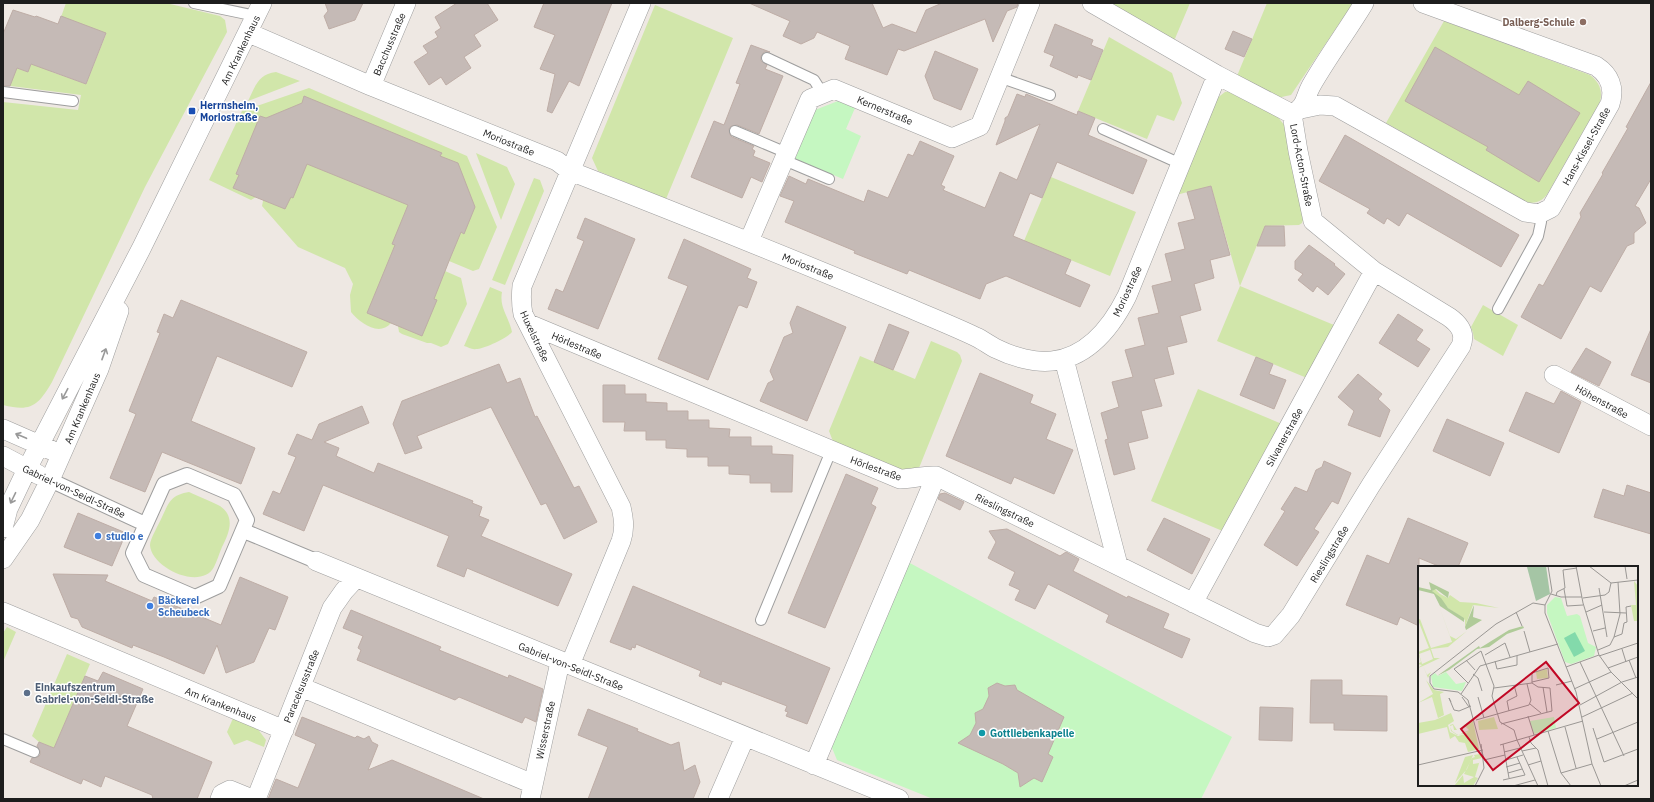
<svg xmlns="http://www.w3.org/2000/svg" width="1654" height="802" viewBox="0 0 1654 802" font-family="'IBM Plex Sans',sans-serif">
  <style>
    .grass { fill: #d1e6aa }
    .park { fill: #c5f7c1 }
    .building { fill: #c5bab6; stroke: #beada6 }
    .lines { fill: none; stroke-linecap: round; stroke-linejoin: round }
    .service-casing { stroke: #9e9e9e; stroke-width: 12 }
    .pedestrian-casing { stroke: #9e9e9e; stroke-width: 16 }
    .minor-casing { stroke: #9e9e9e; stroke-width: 20 }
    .service { stroke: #fff; stroke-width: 10 }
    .pedestrian { stroke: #fff; stroke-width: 14 }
    .minor { stroke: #fff; stroke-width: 19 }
    .oneway { stroke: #999 }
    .education-dot { fill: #8d6e63; stroke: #fff; stroke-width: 1.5 }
    .transit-dot { fill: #1a4fb4; stroke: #fff; stroke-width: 1.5 }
    .shop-dot { fill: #3f7fe0; stroke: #fff; stroke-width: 1.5 }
    .service-dot { fill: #5c6f8a; stroke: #fff; stroke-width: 1.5 }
    .culture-dot { fill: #0f9aa8; stroke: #fff; stroke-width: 1.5 }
    .labels { text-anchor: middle; stroke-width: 3; stroke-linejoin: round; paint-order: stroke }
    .education-label { font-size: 10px; font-weight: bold; fill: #785e54; stroke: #fff; text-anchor: end }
    .street-label { font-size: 10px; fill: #1d1d1d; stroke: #fff }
    .transit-label { font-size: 10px; font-weight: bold; fill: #164399; stroke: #fff; text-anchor: start }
    .shop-label { font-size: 10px; font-weight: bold; fill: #366cbe; stroke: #fff; text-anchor: start }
    .service-label { font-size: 10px; font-weight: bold; fill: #4e5e75; stroke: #fff; text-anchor: start }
    .culture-label { font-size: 10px; font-weight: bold; fill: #0d838f; stroke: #fff; text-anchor: start }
    .inset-road { fill: none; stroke: #9a9794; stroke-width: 1 }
    .view { fill: #c10825; fill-opacity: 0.15; stroke: #c10825; stroke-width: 2 }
    .inset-edge { fill: none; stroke: #1d1d1d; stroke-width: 2 }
  </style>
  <rect width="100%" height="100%" fill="#eee8e3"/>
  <!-- grass -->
  <path class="grass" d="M66,3H166L220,16L225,20L227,32L145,187L52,382C38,406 31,412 3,405V102L78,110L81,95L3,85L17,68L28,72L32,62L53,71L52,72L86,84L106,34L61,17Z
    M1113,3H1190L1174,41L1112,5Z
    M1267,3H1353L1291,95L1277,98L1237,76Z
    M655,5L733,38L666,199L598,171L592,158Z
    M1444,21L1590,75C1599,82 1603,90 1600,102L1548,193C1542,202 1534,205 1524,201L1386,123Z
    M1109,37L1172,73L1182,103L1174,121L1157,115L1147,139L1078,111Z
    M276,72L300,81L248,101C255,87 258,74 276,72Z
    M309,88L467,156L497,227L479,269L473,271L449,261L445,271L461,278L467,304L448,344L441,347L431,343H427L402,334L399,332L398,326L391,323C379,337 360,323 351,312L350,295L353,284L345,268L298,247L262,206L264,196L256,197L251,200L209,180L242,111Z
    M1231,91L1277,116L1285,126L1303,220L1302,223L1299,225L1265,226L1240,286L1334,325L1307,378L1217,341L1240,286L1211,186L1176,195L1216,99L1225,92Z
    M476,153L507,167L515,184L501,220Z
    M1051,177L1136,212L1110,276L1024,241Z
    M534,178L540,180L544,191L505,285L492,280Z
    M490,287L502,292C499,308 509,317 512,332C507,338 484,349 476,349C472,350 468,347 464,346Z
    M1483,305L1518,325L1503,356L1474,339L1473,333L1471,327Z
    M931,341L957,352L960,355L962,361L919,468L906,473L834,444L829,431L860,356L915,379Z
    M1198,389L1282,424L1225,532L1151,501Z
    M189,492C199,497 211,501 220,506C236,517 229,533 222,547C219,554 217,561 214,567C201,591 151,568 150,545C150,539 159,524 162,517C169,502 171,495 189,492Z
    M7,627L16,632L3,662V633Z
    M67,654L90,664L54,748L39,742L32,736Z
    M234,716L254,724L266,740L264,747L247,740L234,745L227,732Z"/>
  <!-- park -->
  <path class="park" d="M838,101L855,108L846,129L861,136L843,179L795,159L815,110Z
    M908,562L1232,737L1201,799H933L837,760L830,743Z"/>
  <!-- building -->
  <path class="building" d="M325,3H363L355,20L329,29L324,16L328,11Z
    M457,3H487L498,20L474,35L481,46L464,57L471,68L446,85L441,77L429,85L414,62L428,53L423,46L438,37L435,32L441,28L435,17Z
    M544,3H612L579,86L569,81L552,113L547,111L555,74L540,69L555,35L534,27Z
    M749,3H872L883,28L892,24L916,33L926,10L942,3H1018L1017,7L1007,11L993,42L985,19L904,51L898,49L887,75L845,59L850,46L817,32L814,38L801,44L783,36L790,21Z
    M13,10L35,17L36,16L58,24L61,16L106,33L86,84L31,64L28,72L17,68L10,86H3V34Z
    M1055,24L1093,40L1091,45L1103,50L1091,80L1078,75L1077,78L1050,66L1054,56L1044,52Z
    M1233,31L1252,39L1244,57L1225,49Z
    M751,45L770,52H764L761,56V61L767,65L765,69L783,76L759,134L737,125L731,126L729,129L730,135L732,137L754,146L752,149L755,151L753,156L770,163L762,182L751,177L742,198L691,177L714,121L724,125L740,84L736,83Z
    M1435,47L1519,95L1528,81L1580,113L1539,182L1486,150L1488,147L1405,101Z
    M935,51L978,69L961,110L934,99L925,76Z
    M1651,82V179L1635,206L1639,208L1646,223L1634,233V243L1627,246L1601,292L1590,286L1561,339L1521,317L1539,284L1543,286L1581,217L1580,213L1603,174L1602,173L1628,128L1626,127Z
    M1017,94L1025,97L1026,94L1077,115L1078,111L1095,118L1088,135L1147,160L1133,194L1057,162L1042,198L1030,193L1013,236L1071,260L1065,274L1090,285L1080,307L1006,276L986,284L980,299L909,270L907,274L854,253L855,251L785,222L794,201L780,196L789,176L806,184L808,179L864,202L868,190L888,198L908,154L913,156L920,141L954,156L941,185L945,187L943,190L985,208L1000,172L1017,180L1040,124L996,145L1005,121V118L1008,116Z
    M304,96L442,153L440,156L458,163L475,207L464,234L461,232L449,261L434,299L437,300L422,336L367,313L395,245L392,244L408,205L307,164L293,198L291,197L285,209L233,188L239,175L236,174L260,116L266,118L302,103Z
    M1345,135L1519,235L1501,267L1407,213L1399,226L1387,218L1384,224L1367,213L1370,209L1319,181Z
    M1211,186L1230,255L1210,260L1214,278L1194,284L1201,310L1180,316L1187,342L1167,347L1174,374L1154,379L1162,406L1141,411L1148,438L1128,443L1135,469L1114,475L1105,440L1108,439L1101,413L1119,407L1112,382L1133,377L1125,350L1145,345L1138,318L1159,313L1152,286L1172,281L1165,254L1185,249L1178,223L1195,219L1187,192Z
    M585,218L635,239L598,329L548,309L556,289L563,292L584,241L577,238Z
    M1265,226H1284L1285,246H1257Z
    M684,239L751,269L747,278L757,282L747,308L740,305L738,306L708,380L658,359L688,286L668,278Z
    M1309,245L1335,264L1334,265L1345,274L1328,295L1317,286L1313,292L1298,280L1303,274L1295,269V261Z
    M181,300L307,352L292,387L217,356L191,421L255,448L241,484L162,452L145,492L110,478L136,414L129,411L160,333L157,332L164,314L173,318Z
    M797,306L846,327L807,421L760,401L768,383L774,380L770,371L784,337L793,333L790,323Z
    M1398,314L1423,330L1416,340L1430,349L1418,367L1379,343Z
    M889,324L909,332L893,370L874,362Z
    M1651,329V383L1631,375Z
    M1586,348L1611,362L1599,386L1571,372Z
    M1256,357L1273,364L1269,374L1286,380L1274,409L1240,395Z
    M499,364L507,383L520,378L535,417L537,416L574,488L579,486L597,522L564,539L546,503L541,505L491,407L417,436L422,448L405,454L393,424L402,401Z
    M980,373L1033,395L1030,403L1056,414L1046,439L1073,450L1054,494L1014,477L1011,484L946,456Z
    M1358,374L1382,394L1378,399L1390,410L1380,437L1348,425L1354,411L1338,397Z
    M603,385H625V394H646V402L667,403V411H688V420H709V428L730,429L729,437H751V446H772V454L793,455L792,492H771V483H750V475L729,474V466H708V457H687V449L666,448V440H646V431H624L625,422H603Z
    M1561,391L1581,402L1559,453L1509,431L1526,392L1554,404Z
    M362,406L369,423L324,442L339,448L336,456L374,473L378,463L473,501L472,503L482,507L479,516L489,520L481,536L572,574L558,606L467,568L464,577L437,566L449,536L323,485L304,531L263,514L273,491L280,494L296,457L288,454L297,434L312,440L319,424Z
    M1447,419L1504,443L1490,476L1433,451Z
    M1324,461L1351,473L1338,504L1332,501L1314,529L1319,532L1297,566L1264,545L1285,511L1281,509L1295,487L1307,492L1316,470L1322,467Z
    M846,474L878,488L871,504L876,507L825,628L788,613Z
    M1627,485L1651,493V534L1594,517L1603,489L1624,496Z
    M945,493L964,502L960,510L938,499L940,494Z
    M78,513L126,533L112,566L64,547Z
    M1164,518L1210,539L1192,574L1147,550Z
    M1408,518L1468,543L1458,567H1441L1419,558V626L1400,617L1397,625L1346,605L1367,555L1389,564Z
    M1007,529L1060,556L1066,552L1079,559L1073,571L1127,598L1128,596L1169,614L1163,628L1190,639L1182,658L1106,622L1109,615L1048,584L1035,609L1015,600L1020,590L1009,585L1015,572L988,558L996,542L989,531Z
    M53,574L108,575L105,581L152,601L154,597L221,625L240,577L288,597L275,630L269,628L254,662L226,673L217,645L204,674L164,657L133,645L132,648L82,627L78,619L71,617Z
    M633,586L830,668L807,724L786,716L788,712L785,711L787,706L722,681L721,685L699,676L701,671L636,644L635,648L632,647L631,650L610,642Z
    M351,610L441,647L439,650L508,678L509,675L543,689L536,722L525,717L522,723L459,697L455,700L357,660L361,650L358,648L363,636L343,628Z
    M103,672L143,689L127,726L212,762L197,799H153L152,795L105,776L101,787L83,779L81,784L30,762L32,758L38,757L40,755V751L37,746L39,742L54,748L85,676L98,681Z
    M1311,680H1342V695L1387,696V731L1334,730V723H1310Z
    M997,683L1005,686L1015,685L1017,690L1064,717L1048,754L1053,757L1042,782L1034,778L1020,787L1018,773L1003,764L958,743L970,735L976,723L975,713L983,709L989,696L988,688Z
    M1260,707L1293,708L1292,741L1259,740Z
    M588,709L638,729L637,731L671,745L679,742L684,771L695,765L700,782L693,799H588L608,747L578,735Z
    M302,717L355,738L357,736L364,739L369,736L372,742L378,745L368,770L392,760L484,799H268L276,779L298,788L316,744L295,735Z"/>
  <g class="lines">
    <!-- service casing -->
    <g class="service-casing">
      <path id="service" d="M194,3L256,16
        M767,58L814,80L823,94
        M999,77L1050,95
        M3,92L73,101
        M1103,129L1181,164
        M735,131L787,153
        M784,160L829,179
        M1498,309L1538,236L1541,222L1539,214
        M761,620L831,451
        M3,739L34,752"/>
    </g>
    <!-- pedestrian casing -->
    <g class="pedestrian-casing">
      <path id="pedestrian" d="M187,475L234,495L247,520L219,586L195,597L144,575L133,553L164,484Z
        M50,480L145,524
        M244,531L316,561"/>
    </g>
    <!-- minor casing -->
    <g class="minor-casing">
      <path id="minor" d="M249,33L371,86L557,161L570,171C683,215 795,260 907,307C930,317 953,326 976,337C983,340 990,346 997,349C1013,357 1035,363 1052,361C1088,357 1112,326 1127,296L1217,75
        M371,86L406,3
        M1301,109L1320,105L1335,106L1525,212L1539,214L1551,208L1610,104C1615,88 1610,75 1596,66L1423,3
        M1293,114C1307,105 1304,99 1311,86C1327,58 1347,31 1364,3
        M749,241L810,99L834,89L952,138L980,126L1030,3
        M529,324L900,479C912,479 924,475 936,476L1255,633L1268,637L1274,635L1291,615L1371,485L1461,346C1466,333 1459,324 1449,317L1374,271L1313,221L1298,151L1292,114L1217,75L1092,3
        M1064,359L1118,565
        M1554,375L1651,426
        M3,429L51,450
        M3,456L39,475
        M3,528L8,509L27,469L142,247L262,3
        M3,559L30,520L50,480L99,369L119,311
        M316,561L899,799
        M1193,603L1374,271
        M3,612L284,730
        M570,665L621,541C625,529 624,520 621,507L523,314C521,304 521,296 522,286L641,3
        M301,687L533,784
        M814,765L936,476
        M220,799L222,794L230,790L252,799
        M256,799L332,608L344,591L356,578
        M530,799L560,662
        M718,799L745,737"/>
    </g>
    <!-- service -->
    <use href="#service" class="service"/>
    <!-- pedestrian -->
    <use href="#pedestrian" class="pedestrian"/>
    <!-- minor -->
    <use href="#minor" class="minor"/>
  </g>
  <!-- one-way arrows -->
  <defs><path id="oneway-shaft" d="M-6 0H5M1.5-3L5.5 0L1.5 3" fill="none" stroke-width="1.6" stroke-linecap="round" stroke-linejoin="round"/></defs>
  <g class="oneway">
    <use href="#oneway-shaft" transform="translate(104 354) rotate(-70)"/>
    <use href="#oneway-shaft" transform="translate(65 394) rotate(118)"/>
    <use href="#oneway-shaft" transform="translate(21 436) rotate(-157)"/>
    <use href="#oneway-shaft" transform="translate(13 498) rotate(116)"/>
  </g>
  <!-- markers -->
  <circle class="education-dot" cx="1583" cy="22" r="4"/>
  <rect class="transit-dot" x="188" y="107" width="8" height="8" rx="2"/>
  <g class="shop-dot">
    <circle cx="98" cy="536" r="4"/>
    <circle cx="150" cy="606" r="4"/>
  </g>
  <circle class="service-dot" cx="27" cy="693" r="4"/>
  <circle class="culture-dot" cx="982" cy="733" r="4"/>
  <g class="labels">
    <!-- education labels -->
    <g class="education-label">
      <text x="1575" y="26">Dalberg-Schule</text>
    </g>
    <!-- street labels -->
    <g class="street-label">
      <text transform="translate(389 44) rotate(-67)" y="4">Bacchusstraße</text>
      <text transform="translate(240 50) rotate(-64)" y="4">Am Krankenhaus</text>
      <text transform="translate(885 110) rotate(23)" y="4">Kernerstraße</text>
      <text transform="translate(509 142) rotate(22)" y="4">Moriostraße</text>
      <text transform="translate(1586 146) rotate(-61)" y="4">Hans-Kissel-Straße</text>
      <text transform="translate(1302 165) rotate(79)" y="4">Lord-Acton-Straße</text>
      <text transform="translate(808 266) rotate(22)" y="4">Moriostraße</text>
      <text transform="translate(1127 291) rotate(-65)" y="4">Moriostraße</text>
      <text transform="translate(535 336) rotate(65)" y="4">Huxelstraße</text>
      <text transform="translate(577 345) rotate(23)" y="4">Hörlestraße</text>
      <text transform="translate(1602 401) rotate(29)" y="4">Höhenstraße</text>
      <text transform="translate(82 408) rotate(-67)" y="4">Am Krankenhaus</text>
      <text transform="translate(1284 437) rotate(-61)" y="4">Silvanerstraße</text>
      <text transform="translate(876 468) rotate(20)" y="4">Hörlestraße</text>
      <text transform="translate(74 491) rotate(25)" y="4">Gabriel-von-Seidl-Straße</text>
      <text transform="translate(1005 510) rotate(26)" y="4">Rieslingstraße</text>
      <text transform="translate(1329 554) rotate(-59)" y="4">Rieslingstraße</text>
      <text transform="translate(571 666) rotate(22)" y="4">Gabriel-von-Seidl-Straße</text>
      <text transform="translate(301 686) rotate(-68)" y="4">Paracelsusstraße</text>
      <text transform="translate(221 704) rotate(22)" y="4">Am Krankenhaus</text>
      <text transform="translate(545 730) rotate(-78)" y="4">Wisserstraße</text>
    </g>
    <!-- transit labels -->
    <g class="transit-label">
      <text x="200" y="109">Herrnsheim,<tspan x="200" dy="12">Moriostraße</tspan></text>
    </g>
    <!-- shop labels -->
    <g class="shop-label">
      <text x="106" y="540">studio e</text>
      <text x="158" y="604">Bäckerei<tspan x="158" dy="12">Scheubeck</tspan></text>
    </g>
    <!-- service labels -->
    <g class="service-label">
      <text x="35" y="691">Einkaufszentrum<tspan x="35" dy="12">Gabriel-von-Seidl-Straße</tspan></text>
    </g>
    <!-- culture labels -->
    <g class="culture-label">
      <text x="990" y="737">Gottliebenkapelle</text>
    </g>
  </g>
  <!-- overview -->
  <g transform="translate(1418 566)">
    <rect width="220" height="220" fill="#eee8e3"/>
    <path d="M216,15L220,20V55H216L213,39H218ZM16,22L22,28L30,32L32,29L42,36L58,37L81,42L55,39L47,61V54L30,42L14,26ZM20,37L32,70L38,73L49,65L30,81L13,83L16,92H22L5,100L9,109L13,106L10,112L5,100L0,102L4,99L0,98L3,96L0,86L11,82L0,54L2,53L13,82L34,76ZM12,84L15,93L4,98L1,88ZM129,103L130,112L119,113L118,106ZM8,114L16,124L26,126L22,128L26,149L20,152L14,131L0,137L15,128ZM33,147L36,155L30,159L32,166L40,170L47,168L51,165L45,168L39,169L33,165L32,159L35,158L39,164H36L35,159L32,160L34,165L40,169L51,164L46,159L55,155L61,183L50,186L47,177L41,176L37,170L32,173L29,161L0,168V157L17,154ZM76,151L80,163L61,164L60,155ZM62,188L64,192L55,194V198L61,197L62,194L57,211L60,212L55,220H36L45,209L46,217L56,211L46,208L54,192L57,191L56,189ZM55,189L49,203L37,217L47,191Z" fill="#d1e6aa" fill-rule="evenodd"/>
    <path d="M11,16L31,26L30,32L18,23L14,25L23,32L30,42L46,52V56L22,40L16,28L0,24V21L13,24ZM56,39L55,51L64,54L48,64L47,61ZM105,60L106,62L89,68L71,81L59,83L31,104L19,110L61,80L62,82L91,64Z" fill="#b0cb99"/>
    <path d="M128,0L132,28L118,35L109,1Z" fill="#a5c5a5"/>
    <path d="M137,31L143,32L149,50L159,48L162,50L170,77L178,81L176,90L153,98L147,96L129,47V39ZM28,106L38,118L48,116L44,125L15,121L13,110L17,107L20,110ZM136,151L138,162L116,168L112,155Z" fill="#c5f7c1"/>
    <path d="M157,66L167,85L156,91L146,72Z" fill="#83daab"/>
    <path class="inset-road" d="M130,0L134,25L127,39V47L158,126L174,198L183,220M158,0L165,37L181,89L193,106L220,133M171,0L193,17M207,0L209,13M193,17L220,14M181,22L189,71M146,23L149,40L165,39M133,28L143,31H164M138,30L139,26L147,22L145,4L159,2M165,32L187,29L191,26L193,17M98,46L104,60M168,46L184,39M186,46L208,47M106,65L112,86M175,65L187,62M196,71L204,68L206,57L209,56L208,41L213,40M204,83L208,96M180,84L192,79L196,71L202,48L200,16M67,89L87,77L92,91M181,90L220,77M48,94L57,104M211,94L218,112M77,95L79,103L99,99V90M162,96L206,190M148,101L181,89M190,102L220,91M55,108L60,112L64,125M50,117L36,103L63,85L76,120L74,130L82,156L96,164L99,174M114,117V107L130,102L131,112L114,116M138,119L154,115M125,121L129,146M76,122L114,117L120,121L132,122L134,145L83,158M156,123L193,106M43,128L62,100L140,78M44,131L51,141M60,131L66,152M33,136L31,132L36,144L41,145L53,140M112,138L123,147M162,139L204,116L220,111M91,145L89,135L99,130L96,119M110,150L116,169M164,151L215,127M58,154L111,139L113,134L109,118M147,161L158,202M175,162L186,196L220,183M130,165L143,207L153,220M111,171L113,177L120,184L130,220M179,173L220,156M99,174L120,220M85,178L91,212M82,179L165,155M104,185L118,182M86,186L102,182M66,193L50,134L40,126L16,123L12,117V110L78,58L115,37L127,39M66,194L87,189M88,194L105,189M0,199L65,184M110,199L123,195M88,201L102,197M90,207L104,203M143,207L174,198M85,214L107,209L99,191M57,220L66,202L63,178M95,220L117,214M206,220L220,214"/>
    <path class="view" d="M128,96L161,137L75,204L43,163Z"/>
    <rect width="220" height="220" class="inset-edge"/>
  </g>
  <!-- border -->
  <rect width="1654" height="802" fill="none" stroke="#1d1d1d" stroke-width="8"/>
</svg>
